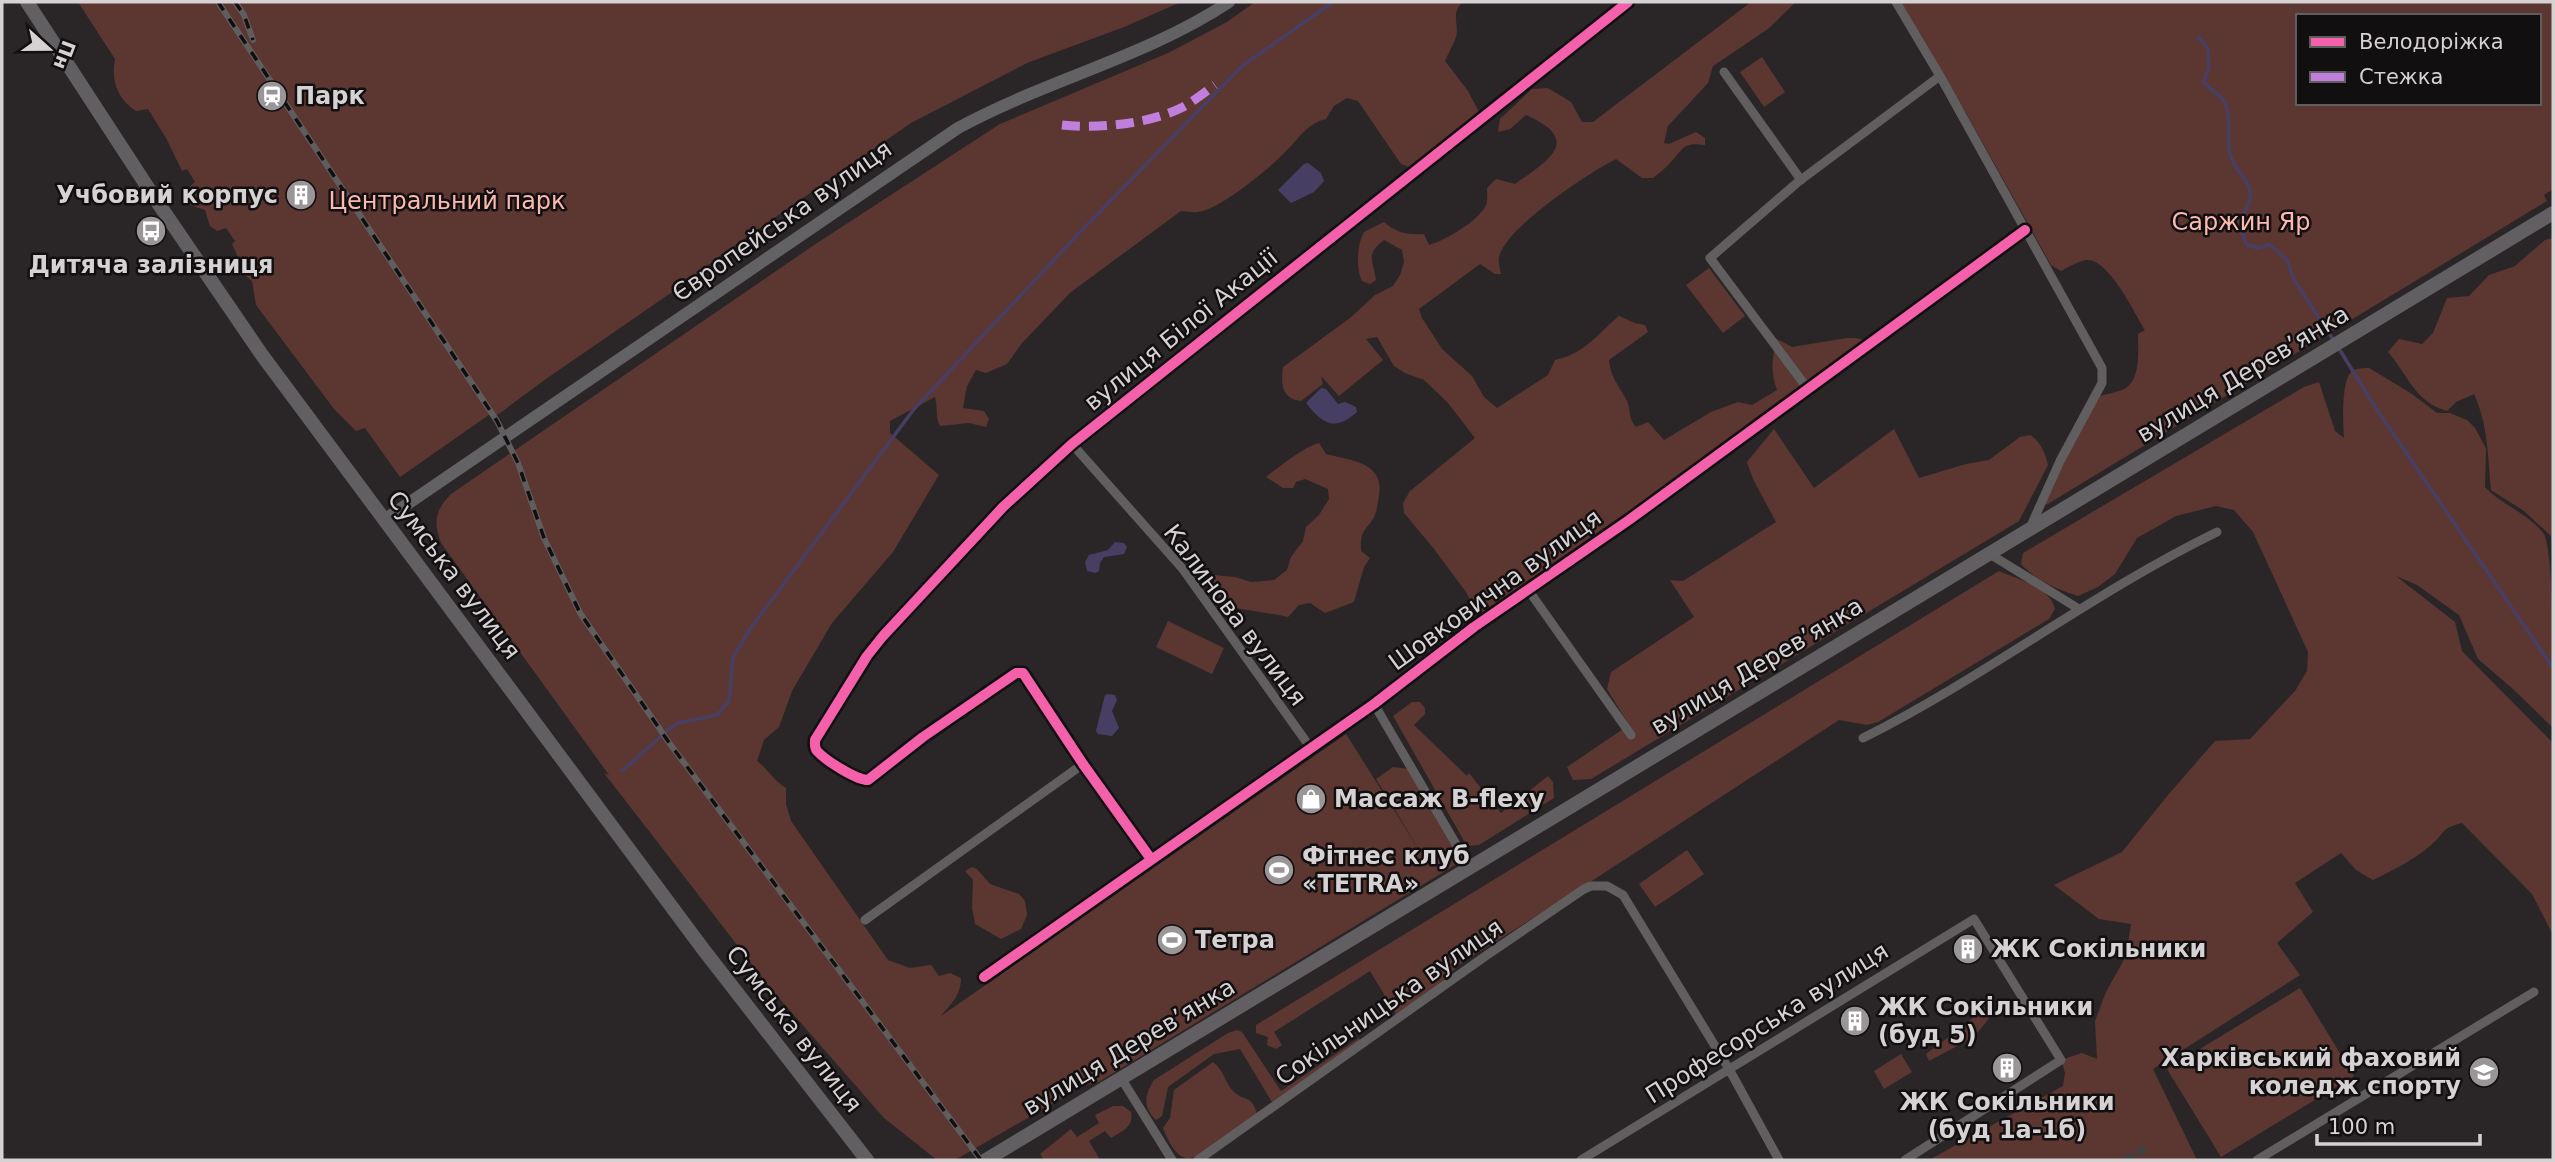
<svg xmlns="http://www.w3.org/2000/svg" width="2555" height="1162" viewBox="0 0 2555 1162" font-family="'DejaVu Sans',sans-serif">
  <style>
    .green { fill: #5c3631; fill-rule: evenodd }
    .water { fill: #473f63 }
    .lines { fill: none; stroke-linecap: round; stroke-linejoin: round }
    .stream { stroke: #473f63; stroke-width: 3.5 }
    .minor-tunnel { stroke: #444042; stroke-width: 9; stroke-dasharray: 9 4.5; stroke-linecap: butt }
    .minor { stroke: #605e5f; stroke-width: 9 }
    .secondary { stroke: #626163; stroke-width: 12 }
    .primary { stroke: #615f61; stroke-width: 14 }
    .rail-casing { stroke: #605d5e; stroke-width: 6 }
    .rail { stroke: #120f11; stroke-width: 3.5; stroke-dasharray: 10; stroke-linecap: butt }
    .quiet { stroke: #c07fdc; stroke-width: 9; stroke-dasharray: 18 9; stroke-linecap: butt }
    .cycleway-casing { stroke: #120f11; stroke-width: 15 }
    .cycleway { stroke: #f560ab; stroke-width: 10 }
    .labels { text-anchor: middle; stroke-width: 5; stroke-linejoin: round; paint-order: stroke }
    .poi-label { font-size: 24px; font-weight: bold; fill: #d6d2d4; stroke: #120f11; text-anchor: start }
    .park-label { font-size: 24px; fill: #fbb9af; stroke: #120f11 }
    .street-label { font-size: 24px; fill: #d6d2d4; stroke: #120f11 }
  </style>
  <rect width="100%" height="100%" fill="#2a2628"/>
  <!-- green -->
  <path class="green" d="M78,2H1181L1124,27L1027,63L911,123L724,253L678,288L546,379L496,416L493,412L400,477L365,428L356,431L334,409L256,305L252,281L241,272V264L232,244L235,241L226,228L217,231L210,226L205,210L184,203L185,191L195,182L187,169L182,171L166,138L148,109L136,111C117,99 111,80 115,59Z
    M1255,2H1463C1449,14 1461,26 1455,40C1452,47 1448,54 1445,61L1468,91L1480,114L1409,167L1401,164L1358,101L1347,98L1334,106L1326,119C1307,123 1298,140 1284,153C1269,169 1218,211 1197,212C1192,213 1186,211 1181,211L1071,292L1022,343L1007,364L986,373L976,370L967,386L963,408L984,411L989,419L986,427L969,423L940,426C935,417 938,407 935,397L890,421V433L939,475L893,552L832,623L792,691L779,727L764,740L757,761C768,769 774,781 786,788V804L791,821L888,960L910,968L931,965L939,976L950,973L961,978C961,995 951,1004 941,1016L1346,734L1421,853L1376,779L1393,767L1409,769L1456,851L1457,859L1455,865L1097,1083L1085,1085L1078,1078L1068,1085L1069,1094L955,1160H937L884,1118L772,990L604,773L609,775L441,543C433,521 435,511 451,494L814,245L1000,124L1168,53L1227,22Z
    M1751,2H1796L1768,29L1713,66L1708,83L1668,126L1664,143L1669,144L1696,132L1705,138V145C1683,142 1684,148 1671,162C1666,168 1659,173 1653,178H1642L1616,159C1590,172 1505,228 1499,257C1498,262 1500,269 1501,274H1495L1480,264L1419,309L1422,318L1442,349L1472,376L1484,397L1497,408L1548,375L1555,360C1586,353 1596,335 1619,316L1635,323L1645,325L1648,332L1609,360C1611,379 1619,385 1627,401C1631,410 1628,419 1636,427L1648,422L1664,440L1711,412L1738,402L1752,405L1777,390C1769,366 1774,361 1775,338L1792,347L1847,338H1856L1867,341L1653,500L1479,618L1466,592L1434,549L1404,513L1403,503L1410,491L1475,438L1448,403L1424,380L1405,373L1394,366L1377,337L1366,339L1383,360L1339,396L1321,376L1323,384L1301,401C1281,399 1281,383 1283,367L1350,318L1375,295L1393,286L1400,275L1404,262L1402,250L1384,240C1365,255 1373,259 1376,280L1370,284L1362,281C1356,269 1357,244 1364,232L1384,222C1397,233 1407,235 1424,234L1429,245C1444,241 1479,221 1486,205C1488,201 1487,193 1487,188L1496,179L1515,184C1549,160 1583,140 1526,115L1510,129L1498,132L1500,119L1532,89L1547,88L1558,94L1571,102L1582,122H1593Z
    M1896,2H2553V189L2544,195L2547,201L2046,505L2044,497L2099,396C2107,394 2119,392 2126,388C2141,377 2138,350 2138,334L2145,330C2135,314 2109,259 2087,260C2079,261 2068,267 2061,271L2051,265L1966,113ZM2298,16H2539V103H2298Z
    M1762,57L1785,92L1764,107L1740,72Z
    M2553,238V562L2551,536L2524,511L2491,490C2488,458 2488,424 2474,394L2456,402L2447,411C2415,402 2408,375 2388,352L2399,339L2422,344L2433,333L2447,298L2469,296L2489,275L2515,266L2545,240Z
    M1709,268L1745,316L1723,333L1686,285Z
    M2369,368L2412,394L2437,413H2450L2467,420L2475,428L2486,448L2485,487C2502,505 2529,514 2544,534C2555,556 2553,694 2553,728L2513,689L2478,659L2459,615L2417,585L2396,576L2455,622L2462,651L2553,743V935L2532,894L2462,823C2439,829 2446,833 2431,845C2414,860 2393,870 2373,880L2356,870L2341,853L2295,883L2313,912L2277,943L2300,975L2153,1069L2197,1160H1929L2063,1086L2065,1073L2061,1060L2082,1053L2097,1059L2095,1021L2106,992L2126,956L2131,924L2099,919L2054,885L2122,852L2168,795L2215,741L2250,739L2295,691L2307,671L2308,652L2253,532L2234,510L2216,506L2176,516L2137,538L2115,574L2098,587L2078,596C2057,589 2037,581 2021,564L2023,553L2304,387L2319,382L2335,431L2344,438C2343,425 2341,379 2352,371C2356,368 2364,368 2369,368Z
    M1774,429L1814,488L1894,429L1919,478L1966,464L1989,460L2020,437L2030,435C2040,441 2046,454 2048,465L2019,521L1591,779L1573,780L1567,767L1629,725L1607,689L1611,672L1694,617L1670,580L1683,581L1776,522L1753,479L1747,462Z
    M1319,443L1326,454C1349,460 1385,462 1379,495C1378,502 1377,511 1374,517C1365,532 1360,530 1361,551L1370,558L1364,567L1354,602L1325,613L1310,603L1299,605L1288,617C1266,612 1244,611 1223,604L1214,587V575L1235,577L1251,582L1274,580L1287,570L1291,557L1303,541L1306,527L1319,515L1329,499L1328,489L1305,479L1296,482L1293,488H1283L1266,477C1279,467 1305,446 1319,443Z
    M1999,571C2019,580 2049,586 2055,609L2049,619L1878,722L1867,725L1839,720L1581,888L1460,964L1400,1021L1370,971L1274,1032L1282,1045L1276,1049L1267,1045L1268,1037L1256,1033V1025Z
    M1168,621L1224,648L1212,674L1156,647Z
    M1412,702H1420L1425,708V714L1414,725L1467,776L1469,773L1501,813L1548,776L1553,782L1554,798L1479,845L1467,846L1393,716Z
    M1687,850L1704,874L1655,907L1639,884Z
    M972,867L977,869L990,884L1019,894L1025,901L1027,915L1021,929L1001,939L975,924L972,908L973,880L965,871Z
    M2300,988L2354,1076L2221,1157L2167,1069Z
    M1984,1007L1990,1017L1974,1037L1929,1061L1926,1054L1967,1023Z
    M1237,1030L1242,1032L1281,1091L1359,1038L1362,1043L1272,1102L1240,1049L1214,1054L1168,1087L1162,1116L1156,1120C1142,1107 1145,1094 1154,1080L1228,1033Z
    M1901,1054L1912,1072L1884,1089L1874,1071Z
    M1213,1062C1224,1070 1225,1083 1233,1091C1244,1102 1252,1094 1257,1114C1242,1125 1204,1160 1187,1158C1175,1157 1167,1138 1163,1128L1170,1118L1174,1090Z
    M1113,1106H1123L1131,1112C1134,1127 1122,1131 1111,1138L1105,1131L1089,1141L1099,1158L1095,1160H1044L1040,1154L1071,1129L1077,1137L1099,1123L1095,1115Z"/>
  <!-- water -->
  <path class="water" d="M1308,163L1321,173L1324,181L1314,192L1291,203L1278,190L1304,164Z
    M1321,388L1326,389L1338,404L1345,402L1356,407L1357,412C1334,432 1323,424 1306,403Z
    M1115,542L1124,543L1127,547L1124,554L1104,557L1100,563L1099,571L1096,573L1087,571L1085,562L1089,555L1108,550Z
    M1108,694L1115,695L1117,700L1112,711L1119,728L1112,736L1098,734L1096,731L1105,695Z"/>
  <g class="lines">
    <!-- stream -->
    <path class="stream" d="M2198,37L2208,48L2209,69L2203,82C2210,90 2222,94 2226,105C2232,121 2226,139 2230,154C2238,182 2265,183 2240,219L2241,231L2247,245L2257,248L2270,245L2287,260L2293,278L2334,341
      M2338,347L2375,407L2553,668
      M622,771L670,728L678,723L717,715L729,701L733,658L750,629L914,409L1081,231L1242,66L1333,2"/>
    <!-- minor-tunnel -->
    <path class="minor-tunnel" d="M2126,1160L2146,1148"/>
    <!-- minor -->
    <path class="minor" d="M1896,2L1940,76L2102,368V383L2060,461L2030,528
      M1724,72L1801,180
      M1808,389L1710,258L1798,182L1940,76
      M1072,444L1182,568L1310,747
      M1988,553L2079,609
      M1529,591L1631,735
      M1374,704L1470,868
      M1863,738C1985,677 2094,592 2217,532
      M1151,859L1083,764L1023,673H1016L923,737L868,780C856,780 825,760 817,751C814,747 815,745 815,740L867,656L883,636L1003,507L1072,444L1628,2
      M865,920L1083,764
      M984,977L1374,704L1474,627L1629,520L2025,230
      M1121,1078L1172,1160
      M1198,1160L1487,955L1584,889L1591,886H1607L1623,895L1729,1069L1779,1160
      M1581,1160L1974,919L2061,1060L1905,1160
      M2257,1160L2534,992"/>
    <!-- secondary -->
    <path class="secondary" d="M384,520L958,128C1046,80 1146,57 1229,2"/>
    <!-- primary -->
    <path class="primary" d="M27,2L156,200L262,355L703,949L867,1160
      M986,1160L2553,213"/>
    <!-- rail casing -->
    <g class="rail-casing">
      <path id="rail" d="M218,2L497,421L518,463L544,538L580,613L670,744L981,1160
        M235,2L244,15L253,40"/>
    </g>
    <!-- rail -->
    <use href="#rail" class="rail"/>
    <!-- quiet -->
    <path class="quiet" d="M1062,125C1098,129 1150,124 1183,107C1194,101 1205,92 1215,85"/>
    <!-- cycleway casing -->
    <g class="cycleway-casing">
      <path id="cycleway" d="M1151,859L1083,764L1023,673H1016L923,737L868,780C856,780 825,760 817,751C814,747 815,745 815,740L867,656L883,636L1003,507L1072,444L1628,2
        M984,977L1374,704L1474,627L1629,520L2025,230"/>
    </g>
    <!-- cycleway -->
    <use href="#cycleway" class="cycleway"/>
  </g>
  <!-- icons -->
  <defs>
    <g id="station-disc" transform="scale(1.575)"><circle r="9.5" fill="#9a9698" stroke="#120f11"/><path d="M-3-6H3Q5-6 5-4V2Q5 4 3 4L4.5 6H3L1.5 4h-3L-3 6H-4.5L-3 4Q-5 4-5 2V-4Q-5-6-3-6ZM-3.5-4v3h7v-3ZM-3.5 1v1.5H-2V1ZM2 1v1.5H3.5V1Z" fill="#fff"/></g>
    <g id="building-disc" transform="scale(1.575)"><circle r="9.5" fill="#9a9698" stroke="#120f11"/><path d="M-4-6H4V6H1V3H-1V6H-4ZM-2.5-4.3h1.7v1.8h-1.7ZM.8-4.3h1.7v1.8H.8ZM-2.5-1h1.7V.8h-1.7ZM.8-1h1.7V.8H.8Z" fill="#fff"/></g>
    <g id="bus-disc" transform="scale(1.575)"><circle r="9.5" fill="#9a9698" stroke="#120f11"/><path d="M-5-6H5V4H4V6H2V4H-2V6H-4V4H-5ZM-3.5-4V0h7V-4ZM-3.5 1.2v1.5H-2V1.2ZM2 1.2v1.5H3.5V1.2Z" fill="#fff"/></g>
    <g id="shop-disc" transform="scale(1.575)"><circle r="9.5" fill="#9a9698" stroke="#120f11"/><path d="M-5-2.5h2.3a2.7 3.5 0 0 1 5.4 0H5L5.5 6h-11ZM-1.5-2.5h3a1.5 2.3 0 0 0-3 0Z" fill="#fff"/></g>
    <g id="stadium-disc" transform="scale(1.575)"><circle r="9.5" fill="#9a9698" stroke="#120f11"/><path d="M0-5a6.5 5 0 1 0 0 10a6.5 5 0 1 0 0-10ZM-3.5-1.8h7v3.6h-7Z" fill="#fff"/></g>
    <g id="university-disc" transform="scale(1.575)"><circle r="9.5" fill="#9a9698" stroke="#120f11"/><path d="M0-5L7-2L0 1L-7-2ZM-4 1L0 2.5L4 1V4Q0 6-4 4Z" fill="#fff"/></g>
  </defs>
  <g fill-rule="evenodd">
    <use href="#station-disc" x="272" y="96"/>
    <use href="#building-disc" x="301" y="195"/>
    <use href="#bus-disc" x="151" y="231"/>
    <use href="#shop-disc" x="1311" y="799"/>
    <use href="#stadium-disc" x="1279" y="870"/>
    <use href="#stadium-disc" x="1172" y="940"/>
    <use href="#building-disc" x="1968" y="949"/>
    <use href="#building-disc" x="1855" y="1021"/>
    <use href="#building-disc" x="2007" y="1068"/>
    <use href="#university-disc" x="2484" y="1072"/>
  </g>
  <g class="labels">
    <!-- poi labels -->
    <g class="poi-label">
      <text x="295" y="104">Парк</text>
      <text x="278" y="203" text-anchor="end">Учбовий корпус</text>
      <text x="151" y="273" text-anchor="middle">Дитяча залізниця</text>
      <text x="1334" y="807">Массаж B-flexy</text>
      <text x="1302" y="864">Фітнес клуб<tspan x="1302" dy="28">«TETRA»</tspan></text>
      <text x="1195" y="948">Тетра</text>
      <text x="1991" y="957">ЖК Сокільники</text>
      <text x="1878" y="1015">ЖК Сокільники<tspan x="1878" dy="28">(буд 5)</tspan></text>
      <text x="2461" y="1066" text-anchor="end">Харківський фаховий<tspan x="2461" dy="28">коледж спорту</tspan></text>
      <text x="2007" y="1110" text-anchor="middle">ЖК Сокільники<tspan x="2007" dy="28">(буд 1а-1б)</tspan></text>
    </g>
    <!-- park labels -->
    <g class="park-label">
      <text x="447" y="209">Центральний парк</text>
      <text x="2241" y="230">Саржин Яр</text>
    </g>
    <!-- street labels -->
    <g class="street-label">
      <text transform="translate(782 221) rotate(-35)" y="8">Європейська вулиця</text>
      <text transform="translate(1181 330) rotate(-39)" y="8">вулиця Білої Акації</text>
      <text transform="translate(2243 374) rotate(-31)" y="8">вулиця Дерев’янка</text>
      <text transform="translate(454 575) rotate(53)" y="8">Сумська вулиця</text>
      <text transform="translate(1495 590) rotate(-36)" y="8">Шовковична вулиця</text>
      <text transform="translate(1235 615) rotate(53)" y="8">Калинова вулиця</text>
      <text transform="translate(1757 666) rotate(-31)" y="8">вулиця Дерев’янка</text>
      <text transform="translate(1389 1002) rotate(-35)" y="8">Сокільницька вулиця</text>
      <text transform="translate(1767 1023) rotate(-32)" y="8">Професорська вулиця</text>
      <text transform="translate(794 1029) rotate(52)" y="8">Сумська вулиця</text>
      <text transform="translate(1129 1047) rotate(-31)" y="8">вулиця Дерев’янка</text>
    </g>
  </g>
  <!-- border -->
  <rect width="2555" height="1162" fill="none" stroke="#d6d2d4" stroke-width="7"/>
  <!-- legend -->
  <rect x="2296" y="14" width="245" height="91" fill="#120f11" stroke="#605d5f" stroke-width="2"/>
  <rect x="2310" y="37" width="35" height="10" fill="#f560ab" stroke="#605d5f" stroke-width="2"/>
  <text x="2359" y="49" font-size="21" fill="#d6d2d4">Велодоріжка</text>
  <rect x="2310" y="72" width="35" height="10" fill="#c07fdc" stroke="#605d5f" stroke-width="2"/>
  <text x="2359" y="84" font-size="21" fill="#d6d2d4">Стежка</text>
  <!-- north arrow -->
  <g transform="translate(49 49) rotate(111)" stroke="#120f11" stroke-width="5" paint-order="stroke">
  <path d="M0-5L12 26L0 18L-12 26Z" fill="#d6d2d4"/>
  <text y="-10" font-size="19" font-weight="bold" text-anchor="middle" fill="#d6d2d4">Пн</text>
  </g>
  <!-- scale -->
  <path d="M2317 1134v10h163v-10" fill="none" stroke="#d6d2d4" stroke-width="3.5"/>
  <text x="2328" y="1134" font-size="21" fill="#d6d2d4" stroke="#120f11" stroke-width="5" paint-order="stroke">100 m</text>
</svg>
